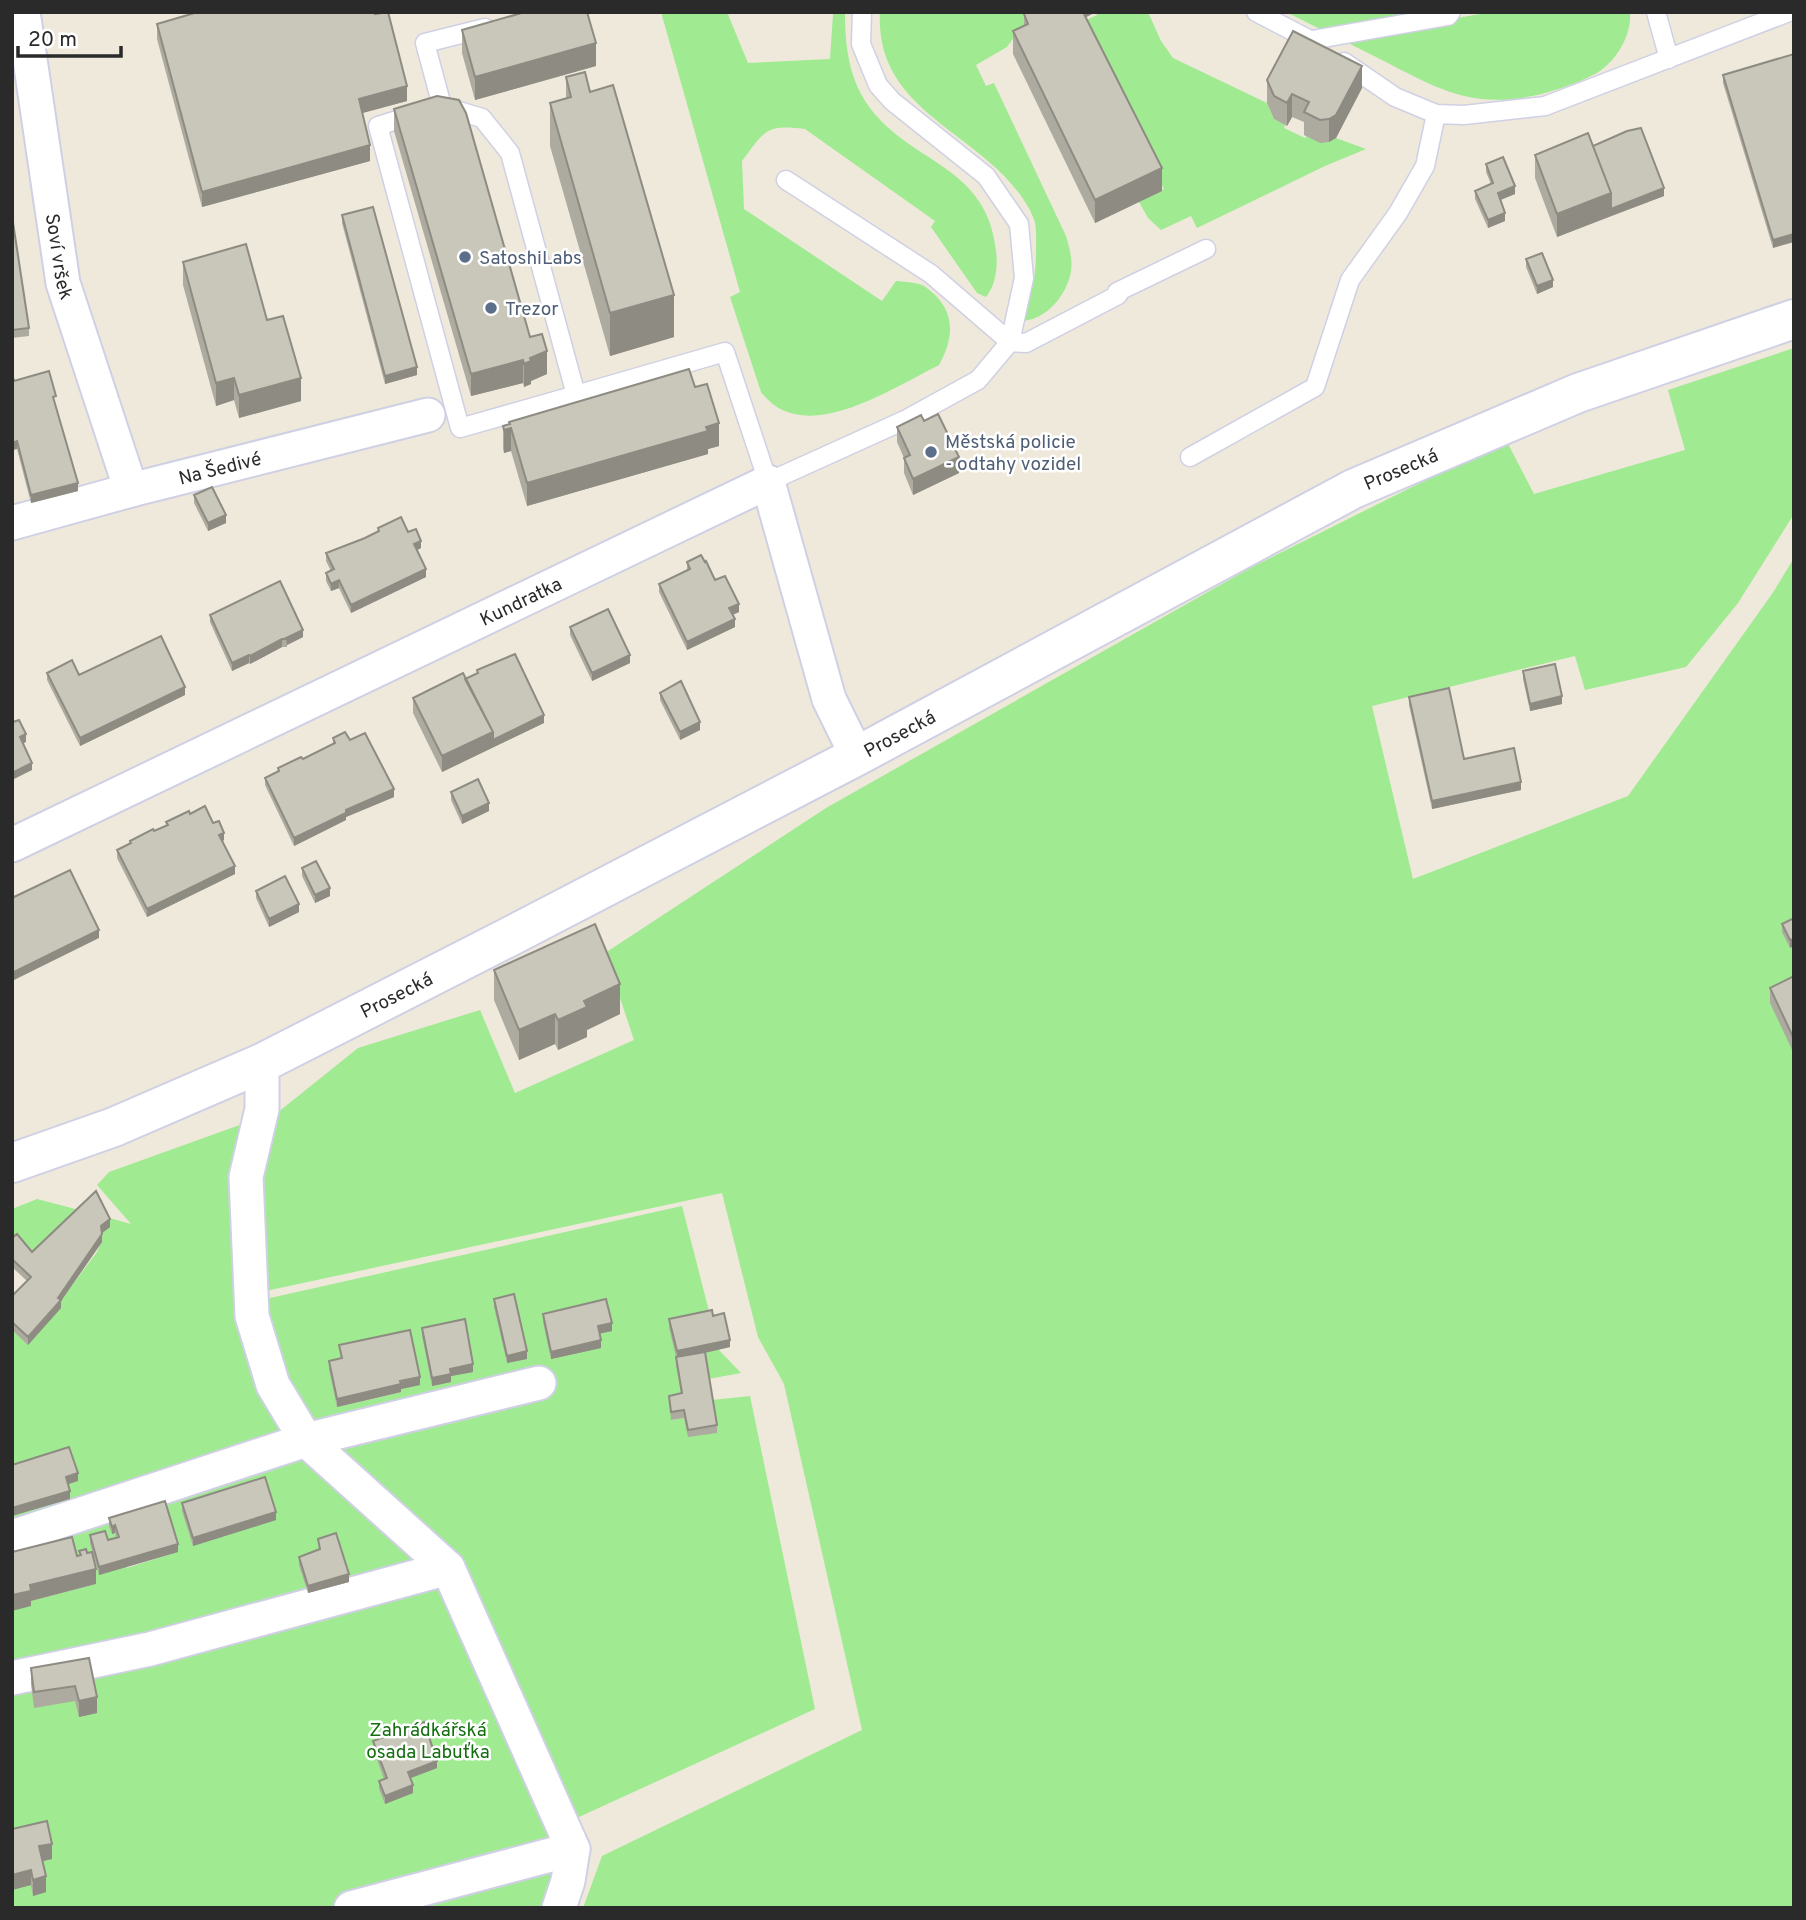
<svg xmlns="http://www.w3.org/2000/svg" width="1806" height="1920" viewBox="0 0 1806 1920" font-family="Overpass,sans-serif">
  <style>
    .green { fill: #a0ea91; fill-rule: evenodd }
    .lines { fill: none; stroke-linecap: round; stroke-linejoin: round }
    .lane-casing { stroke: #d0d0e5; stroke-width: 21 }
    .street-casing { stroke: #d0d0e5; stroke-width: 37 }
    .secondary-casing { stroke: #d0d0e5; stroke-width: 42 }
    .lane { stroke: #fff; stroke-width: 18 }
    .street { stroke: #fff; stroke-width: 33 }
    .secondary { stroke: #fff; stroke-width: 38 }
    .wall { fill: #adaaa0 }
    .shaded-wall { fill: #8d8b82 }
    .building { fill: #c9c6ba; stroke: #8d8b82; stroke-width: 2 }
    .service-dot { fill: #5c6f8a; stroke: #fff; stroke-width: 2.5 }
    .labels { text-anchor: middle; stroke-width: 5; stroke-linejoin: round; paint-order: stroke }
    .street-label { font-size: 19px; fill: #2a2a2a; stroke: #fff }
    .service-label { font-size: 19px; fill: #4e5e75; stroke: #fff; text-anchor: start }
    .park-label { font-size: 19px; fill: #156f12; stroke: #fff }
  </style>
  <rect width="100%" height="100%" fill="#eee9db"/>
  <!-- green -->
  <path class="green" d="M661,12H727L748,63L830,59L833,14L845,12C845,47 849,80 870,108C913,165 987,165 996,251C998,266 996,285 986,297L977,293L931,227L935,221L805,129C765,124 765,131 742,161L744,209L882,301L896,281C905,282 917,282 924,286C955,307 956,334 939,365C892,388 803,449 761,392L730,297L740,292Z
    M880,12H1053L1019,30L1007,47L976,65L986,86L994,83L1066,236C1069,247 1073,259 1071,271C1067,295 1047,319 1023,321L1021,318C1032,297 1036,276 1036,251C1036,242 1037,228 1034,219C998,134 874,120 880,12Z
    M1096,12H1148L1161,41L1173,58L1267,103L1274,119L1285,125L1284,128L1305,138L1307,136C1318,142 1325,145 1336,138L1366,149L1325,166L1197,228L1191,216L1161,230L1148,218L1139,202L1164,189L1080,23L1097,15Z
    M1286,12H1407L1410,26L1492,12H1630C1632,36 1615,63 1595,74C1561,91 1519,103 1481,99C1446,95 1413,76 1382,60C1350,44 1318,28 1286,12Z
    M1794,348V514L1738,603L1686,667L1585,690L1575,656L1372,706L1413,879L1628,796L1772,594L1794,558V1908H583L602,1856L862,1730L784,1384L758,1337L722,1193L261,1292L251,1184L272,1117L358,1048L480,1010L515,1093L634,1040L605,953L826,808L1252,567L1506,440L1534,494L1685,450L1668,390Z
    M248,1122L261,1300L682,1206L719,1350L741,1373L708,1379L682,1401L671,1420L684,1418L712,1400L750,1396L815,1709L579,1817L548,1908H12V1611L30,1601L96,1584L12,1568V1330L28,1344L97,1252C103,1240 102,1230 106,1217L131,1224L97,1185L109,1172ZM342,1366L420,1384L400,1389L401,1392L337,1407ZM164,1509L177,1552L127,1568L115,1533L112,1534Z
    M37,1199L83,1211L32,1260L12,1246V1209Z"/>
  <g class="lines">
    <!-- lane casing -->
    <g class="lane-casing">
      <path id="lane" d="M1256,12L1312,41
        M1656,12L1669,59
        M1312,40L1448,16L1451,12
        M1344,62L1395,97L1436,114L1464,115L1545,106L1789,12
        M442,106L425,43L485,28
        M445,107L482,118L510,153L576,395L725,352L768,482L907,419L978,380L1010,342L1024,278L1019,224L986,176L892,101L878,85L861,44L862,12
        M416,114L378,126L460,428L576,395
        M786,180L931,274L1010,342L1026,343L1118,295L1117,292L1206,249
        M1190,457L1315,387L1350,280L1398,213L1425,166L1436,114"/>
    </g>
    <!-- street casing -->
    <g class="street-casing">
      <g id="street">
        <path id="s1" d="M23,12L63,283L131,490"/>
        <path id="s2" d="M12,523L131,490L428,415"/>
        <path id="s3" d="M12,845L768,482L829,699L857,756"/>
        <path d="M262,1063V1109L246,1177L252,1316L273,1385L306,1440L448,1568L573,1849L568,1881L559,1908"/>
        <path d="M12,1537L306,1440L539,1383"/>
        <path d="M12,1678L150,1649L448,1568"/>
        <path d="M351,1908L573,1849"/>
      </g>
    </g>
    <!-- secondary casing -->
    <g class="secondary-casing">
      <g id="secondary">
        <path id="s4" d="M12,1163L114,1127L262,1063L509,937L857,756L1353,489L1578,393L1794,319"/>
      </g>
    </g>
    <!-- lane -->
    <use href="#lane" class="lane"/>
    <!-- street -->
    <use href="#street" class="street"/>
    <!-- secondary -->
    <use href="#secondary" class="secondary"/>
  </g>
  <!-- wall -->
  <path class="wall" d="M1024,14L1086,17L1162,191L1095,223L1013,54V31L1024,26Z
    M157,24L407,101L362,113L370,161L202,207L157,39Z
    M462,30L596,66L475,100L462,53Z
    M1794,54L1773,248L1723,83V75Z
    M566,77L590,92L674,337L610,356L550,146V103L566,98Z
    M1267,80L1362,88L1336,138L1329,142L1320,143L1304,135V122L1292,117L1287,126L1274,119L1267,103Z
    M394,109L530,337L547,374L531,381V384L524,387L523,383L471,396L394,131Z
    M1593,146L1664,196L1557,237L1535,178V155Z
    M1486,164L1515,194L1500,200L1505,221L1488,228L1475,199V191L1491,184L1486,172Z
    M342,215L417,375L385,384L342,223Z
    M12,216L29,328V336L12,338Z
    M1526,259L1553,287L1537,294L1526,267Z
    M183,262L267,320L301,401L239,418L234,400L216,406L183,285Z
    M12,374L14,381L56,403L55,404L78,491L31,503L17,449L12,450Z
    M695,387L719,446L708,449V454L527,506L511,451L504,453L503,449V426L509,424V422Z
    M924,421L959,473L913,495L904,473V458L897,442V427Z
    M194,495L226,523L208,531L194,503Z
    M378,528L408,532L421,548L417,550L426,577L351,613L339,588L331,591L326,581V573L331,571L326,561V553L365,538L378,532Z
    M687,562L715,580L739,612L733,615L735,627L687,650L659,592V584L687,571Z
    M210,615L303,637L287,645V647H282L250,664L249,663L232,671L210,622Z
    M570,627L630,663L592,681L570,635Z
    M477,670L544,723L442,772L413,713V698L465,679L477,673Z
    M1523,671L1562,704L1530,711L1523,679Z
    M47,673L79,675L185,695L80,746L47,680Z
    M660,693L700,730L680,740L660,700Z
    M1409,697L1464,759L1521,790L1432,809L1409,705Z
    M333,738L350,740L394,797L346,817V820L294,846L265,785V778L278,771V768L303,759L333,744Z
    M451,792L489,811L462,824L451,800Z
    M190,814L213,823L224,840L222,842L235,874L147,917L117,858V850L130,843V841L154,831L166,825V822Z
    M302,868L330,896L315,903L302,876Z
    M256,891L299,912L269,927L256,898Z
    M1794,918L1790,948L1782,932V924Z
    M494,970L620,1014L587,1030V1037L558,1050L555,1044L519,1060L494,1000Z
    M1794,976V1054L1770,1003V988Z
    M110,1227L102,1233V1242L61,1301V1308L28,1345L12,1330V1296L27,1281L12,1267V1238L32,1252Z
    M494,1299L527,1359L507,1363L494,1307Z
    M543,1314L612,1331L600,1333L601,1348L551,1359L543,1322Z
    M713,1316L730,1347L705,1353L717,1425V1433L688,1437L684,1418L671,1420L669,1396L681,1393L676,1365V1357L669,1327V1319Z
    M422,1328L473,1372L451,1376V1382L432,1386L422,1336Z
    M339,1345L420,1385L401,1389V1392L337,1407L329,1369V1361L341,1358Z
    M182,1503L276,1520L193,1546L182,1511Z
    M109,1518L178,1552L99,1575L90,1543V1535L108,1540L116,1538L115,1533L112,1534L109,1526Z
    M318,1539L349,1582L308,1593L299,1565V1557L319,1550Z
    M89,1658L97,1713L79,1717L75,1701L34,1708L31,1684V1668Z
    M373,1741L437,1768L411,1778L413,1793L385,1804L379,1789V1781L384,1779L373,1748Z
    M12,1829L52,1859L43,1861L46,1892L33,1896L31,1885L12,1890Z"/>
  <!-- shaded-wall -->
  <path class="shaded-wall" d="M1077,12H1096L1077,22Z
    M596,43V66L475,100V77Z
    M1362,66V88L1336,138L1329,142V119Z
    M407,86V101L359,114V99Z
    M1292,94V117L1287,126V103Z
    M370,145V161L202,207V192Z
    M1162,168V191L1095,223V200Z
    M1515,186V194L1498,201V193Z
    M1664,188V196L1611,216V209Z
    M1611,193V216L1557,237V214Z
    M1505,213V221L1488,228V220Z
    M1794,234V242L1773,248V240Z
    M1553,280V287L1537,294V286Z
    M674,295V337L610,356V313Z
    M547,351V374L531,381V384L524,387V364L530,358Z
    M523,360V383L471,396V374Z
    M417,367V375L385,384V376Z
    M234,378V400L216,406V383Z
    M301,378V401L239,418V395Z
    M719,423V446L708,449V454L527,506V483Z
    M511,428V451L504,453V430Z
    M17,441V449L12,450V443Z
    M959,457V473L913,495V479Z
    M78,483V491L31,503V495Z
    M226,515V523L208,531V523Z
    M421,541V548L414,552V544Z
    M426,569V577L351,613V605Z
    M339,580V588L331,591V584Z
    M739,604V612L729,616V608Z
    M735,619V627L687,650V642Z
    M303,630V637L287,645L286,638Z
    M282,639V647L250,664V656Z
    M249,655V663L232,671V663Z
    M630,655V663L592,681V673Z
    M185,687V695L80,746V738Z
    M1562,696V704L1530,711V704Z
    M544,715V723L442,772V756L493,732Z
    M700,722V730L680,740V732Z
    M26,734V742L20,745V737Z
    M32,763V770L12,780V773Z
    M1521,782V790L1432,809V801Z
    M394,789V797L346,817V820L294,846V838L346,810Z
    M489,803V811L462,824V816Z
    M224,833V840L219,843V835Z
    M235,866V874L147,917V909Z
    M330,888V896L315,903V895Z
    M299,904V912L269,927V919Z
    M99,930V938L12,981V973Z
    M1794,939V946L1790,948V940Z
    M620,984V1014L587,1030V1037L558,1050V1020L584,1001Z
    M555,1014V1044L519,1060V1030Z
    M110,1219V1227L101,1234V1226Z
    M102,1234V1242L61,1301V1308L28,1345V1337L58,1298Z
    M612,1323V1331L598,1334V1326Z
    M601,1340V1348L551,1359V1352Z
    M730,1340V1347L677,1359V1351Z
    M527,1351V1359L507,1363V1356Z
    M473,1364V1372L451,1376V1382L432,1386V1378L450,1369Z
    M420,1377V1385L401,1389V1392L337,1407V1399Z
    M78,1473V1481L66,1485V1477Z
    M70,1491V1499L12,1516V1508Z
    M276,1512V1520L193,1546V1538Z
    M115,1525V1533L112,1534V1527Z
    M178,1544V1552L99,1575V1567Z
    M96,1569V1584L31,1601V1606L12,1611V1595L30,1585Z
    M349,1574V1582L308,1593V1586Z
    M97,1697V1713L79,1717V1701Z
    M437,1761V1768L408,1779V1772Z
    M413,1785V1793L385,1804V1796Z
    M52,1844V1859L39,1862V1846Z
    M31,1870V1885L12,1890V1875Z
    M46,1876V1892L33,1896V1880Z"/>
  <!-- building -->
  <path class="building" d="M198,12H375V14L388,12L407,86L359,99L370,145L202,192L157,24Z
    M525,12H587L596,43L475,77L462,30Z
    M1027,12H1083L1162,168L1095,200L1013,31L1028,24L1024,14Z
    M1293,31L1362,66L1336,115L1329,119L1320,120L1304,112L1309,102L1292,94L1287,103L1274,96L1267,80Z
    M1794,54V234L1773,240L1723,75Z
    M585,72L590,92L613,85L674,295L610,313L550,103L571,97L566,77Z
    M437,96L459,100L466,113L530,337L542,334L547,351L530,358L531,361L524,364L523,360L471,374L394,109Z
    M1641,128L1664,188L1611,209V193L1593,146L1627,131Z
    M1588,133L1611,193L1557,214L1535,155Z
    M1503,157L1515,186L1498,193L1505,213L1488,220L1475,191L1493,183L1486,164Z
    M373,207L417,367L385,376L342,215Z
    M12,216L29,328L12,330Z
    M246,244L267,320L283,316L301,378L239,395L234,378L216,383L183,262Z
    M1542,253L1553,280L1537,286L1526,259Z
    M689,369L695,387L707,384L719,423L706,427L708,431L527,483L511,428L504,430L503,426L510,424L509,422Z
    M49,371L56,396L53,397L78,483L31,495L17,441L12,443V374L14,381Z
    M938,414L959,457L913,479L904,458L910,455L897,427L921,415L924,421Z
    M212,487L226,515L208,523L194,495Z
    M401,517L408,532L416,529L421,541L414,544L426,569L351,605L339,580L331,584L326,573L334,569L326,553L365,538L379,531L378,528Z
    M701,555L705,562L706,561L715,580L725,576L739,604L729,608L735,619L687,642L659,584L690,569L687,562Z
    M280,581L303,630L286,638L287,639H282L250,656L249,655L232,663L210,615Z
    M608,609L630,655L592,673L570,627Z
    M161,636L185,687L80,738L47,673L72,660L79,675Z
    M515,654L544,715L493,740V732L465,679L478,673L477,670Z
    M1555,664L1562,696L1530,704L1523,671Z
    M463,673L493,732L442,756L413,698Z
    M681,681L700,722L680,732L660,693Z
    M1449,688L1464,759L1514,748L1521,782L1432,801L1409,697Z
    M12,720L13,722L19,720L26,734L20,737L32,763L12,773Z
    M345,732L350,740L365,733L394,789L346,810V813L294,838L265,778L279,771L278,768L301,757L303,759L335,743L333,738Z
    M478,779L489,803L462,816L451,792Z
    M205,806L213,823L219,821L224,833L219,835L235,866L147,909L117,850L131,843L130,841L153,829L154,831L168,825L166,822L189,811L190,814Z
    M316,861L330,888L315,895L302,868Z
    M70,870L99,930L12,973V898Z
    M285,876L299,904L269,919L256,891Z
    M1794,918V939L1790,940L1782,924Z
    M595,924L620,984L584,1001L587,1007L558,1020L555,1014L519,1030L494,970Z
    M1794,976V1039L1770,988Z
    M96,1191L110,1219L101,1226L102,1234L58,1298L61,1300L28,1337L12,1322V1296L31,1277L12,1259V1238L17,1234L32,1252Z
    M514,1294L527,1351L507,1356L494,1299Z
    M606,1299L612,1323L598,1326L601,1340L551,1352L543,1314Z
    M712,1310L713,1316L724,1313L730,1340L677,1351L669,1319Z
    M465,1319L473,1364L450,1369L451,1374L432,1378L422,1328Z
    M410,1330L420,1377L400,1381L401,1384L337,1399L329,1361L342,1358L339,1345Z
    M705,1352L717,1425L688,1430L684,1410L671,1412L669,1396L682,1393L676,1357Z
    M69,1447L78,1473L66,1477L70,1491L12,1508V1465Z
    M265,1477L276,1512L193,1538L182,1503Z
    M165,1501L178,1544L99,1567L90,1535L105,1531L108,1540L119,1537L115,1525L112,1527L109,1518Z
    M336,1533L349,1574L308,1586L299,1557L320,1549L318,1539Z
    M72,1537L77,1556L81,1555L79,1551L86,1549L87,1553L92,1552L96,1569L30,1585L31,1591L12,1595V1552Z
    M89,1658L97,1697L79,1701L75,1686L34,1692L31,1668Z
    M424,1722L437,1761L408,1772L413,1785L385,1796L379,1781L387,1778L373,1741Z
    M47,1821L52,1844L39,1846L46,1876L33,1880L31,1870L12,1875V1829Z"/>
  <!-- markers -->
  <g class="service-dot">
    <circle cx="465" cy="257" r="7"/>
    <circle cx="491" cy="308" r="7"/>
    <circle cx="931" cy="452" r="7"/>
  </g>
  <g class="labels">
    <!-- street labels -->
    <g class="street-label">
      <text dy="7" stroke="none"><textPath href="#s1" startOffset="247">Soví vršek</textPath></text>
      <text dy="7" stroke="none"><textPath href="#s2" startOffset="215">Na Šedivé</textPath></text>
      <text dy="7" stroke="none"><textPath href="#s4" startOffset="1554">Prosecká</textPath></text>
      <text dy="7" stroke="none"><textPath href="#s3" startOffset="564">Kundratka</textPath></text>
      <text dy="7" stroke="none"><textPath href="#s4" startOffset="987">Prosecká</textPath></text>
      <text dy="7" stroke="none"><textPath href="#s4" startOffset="420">Prosecká</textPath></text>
    </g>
    <!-- service labels -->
    <g class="service-label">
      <text x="479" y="264">SatoshiLabs</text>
      <text x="505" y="315">Trezor</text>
      <text x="945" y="448">Městská policie<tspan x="945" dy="22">- odtahy vozidel</tspan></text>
    </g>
    <!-- park labels -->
    <g class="park-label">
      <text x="428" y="1736">Zahrádkářská<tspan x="428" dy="22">osada Labuťka</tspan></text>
    </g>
  </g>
  <!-- border -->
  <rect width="1806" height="1920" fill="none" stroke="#2a2a2a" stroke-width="28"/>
  <!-- scale -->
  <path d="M18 46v10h103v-10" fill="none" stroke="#2a2a2a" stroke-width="3.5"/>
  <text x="28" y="46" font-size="21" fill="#2a2a2a" stroke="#ffffff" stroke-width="5" paint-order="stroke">20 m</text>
</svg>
